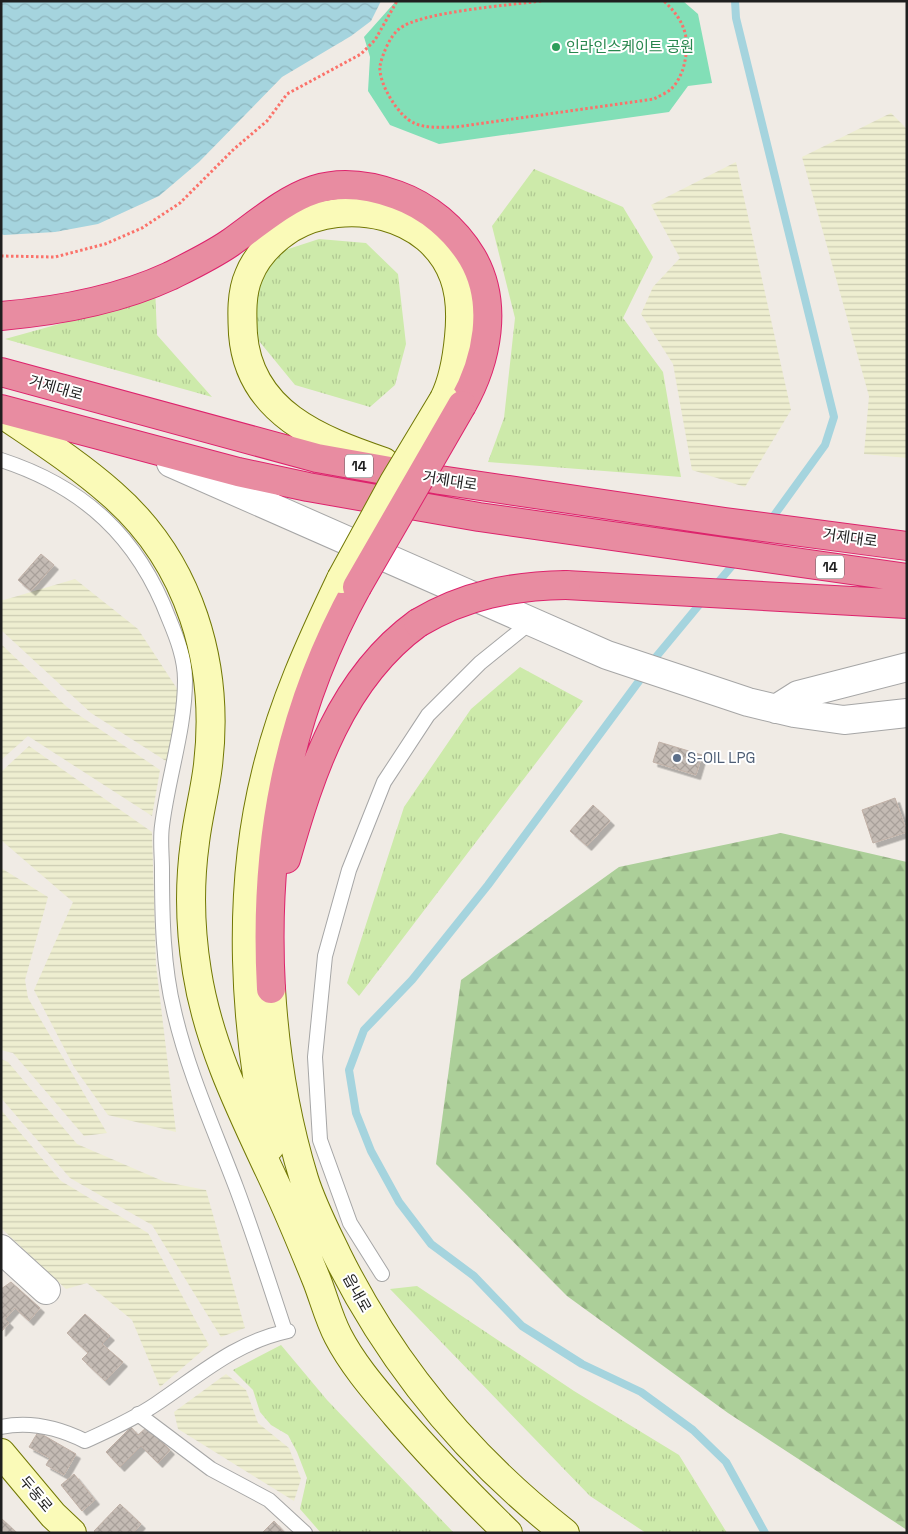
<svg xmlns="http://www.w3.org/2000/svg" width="908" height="1534" viewBox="0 0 908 1534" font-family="'Space Grotesk','Noto Sans KR',sans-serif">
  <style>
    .farmland { fill: url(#farmland-rules) }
    .grass { fill: url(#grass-tufts) }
    .forest { fill: url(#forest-firs) }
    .pitch { fill: #82dfb7 }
    .water { fill: url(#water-waves) }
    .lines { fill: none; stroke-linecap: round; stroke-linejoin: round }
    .stream { stroke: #a5d4de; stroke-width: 8 }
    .building { fill: url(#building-cross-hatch); stroke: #c1b1a7; filter: url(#shadow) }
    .lane-casing { stroke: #a6a6a6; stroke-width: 16 }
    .street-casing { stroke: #a6a6a6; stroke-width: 30 }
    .secondary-casing { stroke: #717704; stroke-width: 30 }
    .highway-casing { stroke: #dd236c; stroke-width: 30 }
    .path { stroke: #fb726a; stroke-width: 3; stroke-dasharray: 2.5 2.5; stroke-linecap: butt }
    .lane { stroke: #fff; stroke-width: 14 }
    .street { stroke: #fff; stroke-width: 28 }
    .secondary { stroke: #fafab8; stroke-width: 28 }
    .highway { stroke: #e88ca1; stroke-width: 28 }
    .secondary-bridge-casing { stroke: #717704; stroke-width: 30; stroke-linecap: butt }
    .highway-bridge-casing { stroke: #dd236c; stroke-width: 30; stroke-linecap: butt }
    .secondary-bridge { stroke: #fafab8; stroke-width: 28 }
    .highway-bridge { stroke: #e88ca1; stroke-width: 28 }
    .leisure-dot { fill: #2e9e5b; stroke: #fff; stroke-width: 2 }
    .service-dot { fill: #5c6f8a; stroke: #fff; stroke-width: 2 }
    .labels { text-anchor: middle; stroke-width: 4; stroke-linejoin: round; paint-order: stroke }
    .shield { fill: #fff; stroke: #626262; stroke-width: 1 }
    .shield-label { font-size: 14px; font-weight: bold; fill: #1f1f1f }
    .leisure-label { font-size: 15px; fill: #27864d; stroke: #fff; text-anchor: start }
    .street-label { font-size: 15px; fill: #1f1f1f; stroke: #fff }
    .service-label { font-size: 15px; fill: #4e5e75; stroke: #fff; text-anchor: start }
  </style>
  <defs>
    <pattern id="farmland-rules" width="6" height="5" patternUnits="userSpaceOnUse" patternTransform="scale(1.25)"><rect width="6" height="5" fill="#eeeed0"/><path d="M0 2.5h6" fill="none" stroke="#ccccb2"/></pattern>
    <pattern id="grass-tufts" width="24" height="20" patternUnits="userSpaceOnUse" patternTransform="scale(1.25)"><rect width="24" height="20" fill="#cdeaaa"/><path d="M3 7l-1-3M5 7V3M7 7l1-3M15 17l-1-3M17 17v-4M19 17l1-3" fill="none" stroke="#b0c892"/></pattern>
    <pattern id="forest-firs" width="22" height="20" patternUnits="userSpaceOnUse" patternTransform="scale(1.25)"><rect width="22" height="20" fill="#accf99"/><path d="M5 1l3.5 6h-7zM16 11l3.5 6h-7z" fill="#94b183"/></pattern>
    <pattern id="water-waves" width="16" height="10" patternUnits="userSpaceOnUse" patternTransform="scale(1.25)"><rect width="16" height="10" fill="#a5d4de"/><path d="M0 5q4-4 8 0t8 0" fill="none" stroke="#8eb6be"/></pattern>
    <pattern id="building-cross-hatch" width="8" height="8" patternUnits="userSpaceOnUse" patternTransform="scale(1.25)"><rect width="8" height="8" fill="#c4bbb4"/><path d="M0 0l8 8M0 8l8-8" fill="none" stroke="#a8a09a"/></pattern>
    <filter id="shadow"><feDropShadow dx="4.5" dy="4.5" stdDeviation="0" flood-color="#0004"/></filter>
  </defs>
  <rect width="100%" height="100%" fill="#f0ebe5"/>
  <!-- farmland -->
  <path class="farmland" d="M891,113L907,129V458L864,454L869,396L802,157Z
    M736,162L791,410L745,487L692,470L673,364L641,314L653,287L680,258L651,205Z
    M75,579L138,629L189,707L169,763L91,713L1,630V599L4,600Z
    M1,644L67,707L160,770L152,816L28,736L1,760Z
    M29,746L152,832L156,965L176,1132L108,1115L74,1067L34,990L73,902L1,840V772Z
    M1,868L48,897L25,980L28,998L107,1133L84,1136L13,1053L1,1050Z
    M1,1059L8,1062L77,1144L165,1182L206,1190L245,1328L221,1337L152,1225L70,1178L1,1098Z
    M1,1110L61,1181L148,1233L209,1345L160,1387L132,1320L87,1283L66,1289L1,1228Z
    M226,1374L246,1390L258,1423L289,1448L301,1479L294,1501L178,1429L174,1412Z"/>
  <!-- grass -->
  <path class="grass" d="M534,169L623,207L653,257L623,318L663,372L681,477L488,462L504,418L515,318L492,226Z
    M319,239L366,243L398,274L406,344L395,385L370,407L295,385L259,341L252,282L276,253Z
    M155,286L157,335L212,397L5,339L124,306Z
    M520,667L583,701L359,996L347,983L404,807L471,709Z
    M417,1286L574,1391L679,1455L727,1533H646L590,1496L390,1289Z
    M281,1345L327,1400L454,1533H321L300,1509L307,1478L297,1452L288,1435L271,1425L260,1412L253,1390L233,1370Z"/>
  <!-- forest -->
  <path class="forest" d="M781,833L907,862V1530L728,1413L567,1296L436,1164L461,980L619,867Z"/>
  <!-- pitch -->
  <path class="pitch" d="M396,1H683L698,14L712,83L688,86L669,112L439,144L390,125L368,91L370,57L364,37Z"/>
  <!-- water -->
  <path class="water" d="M1,1H381L371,21L351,36L282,77L199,162L159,196L98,224L55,232L4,235L1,234Z"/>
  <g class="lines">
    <!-- stream -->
    <path class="stream" d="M735,1L736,18L834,417L825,445L770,521
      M715,586L736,561
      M651,663L704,599
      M645,673L488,885L412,980L364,1030L349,1070L356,1113L371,1151L399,1202L431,1244L474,1276L522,1326L582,1364L641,1392L693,1430L726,1462L765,1533"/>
  </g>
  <!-- building -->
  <path class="building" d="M41,554L54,565L31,591L18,580Z
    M659,742L702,755L696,775L653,762Z
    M895,798L907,832L873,843L862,810Z
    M593,805L610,821L587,846L570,831Z
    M11,1282L40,1308L29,1321L15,1308L5,1319L9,1323L1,1332V1289Z
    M85,1314L110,1336L102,1344L123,1362L105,1381L82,1359L88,1353L67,1333Z
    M131,1427L138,1435L147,1427L170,1450L158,1463L141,1446L120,1467L106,1452Z
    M38,1432L76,1454L64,1475L46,1465L50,1458L29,1447Z
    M74,1474L95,1500L82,1511L61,1485Z
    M120,1504L141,1524L133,1533H96L94,1531Z
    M1,1518L17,1533H1Z
    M274,1521L285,1533H262Z"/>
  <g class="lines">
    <!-- lane casing -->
    <g class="lane-casing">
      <path id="lane" d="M1,460C84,487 138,537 169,619C177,638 185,659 185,680C185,729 168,777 162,826C160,840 162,855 162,870C162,917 163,966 174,1011C188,1072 214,1129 236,1187C254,1235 269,1283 285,1331
        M382,1274L350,1223L320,1140L315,1057L325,956L349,870L384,782L428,715L480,663L532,621
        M138,1414L211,1469L269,1500L305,1533
        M1,1427C30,1421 59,1428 85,1441C109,1430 134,1419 156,1404C201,1374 234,1343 288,1331"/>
    </g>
    <!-- street casing -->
    <g class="street-casing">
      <path id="street" d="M171,463L607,655L748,702L794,713L844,720L907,713
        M776,709L798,695L907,667
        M1,1249L46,1290"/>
    </g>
    <!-- secondary casing -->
    <g class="secondary-casing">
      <path id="secondary" d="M1,413C39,439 78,464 112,494C190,562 220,664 208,765C205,791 198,816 195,842C189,885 190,929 197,972C209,1048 244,1116 276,1185C291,1217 304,1249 317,1281C324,1299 329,1319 338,1336C353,1365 375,1390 396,1415C431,1456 469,1495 508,1533
        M384,462C320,440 249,413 243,334C242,315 241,293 249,275C257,255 274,239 291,228C346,196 431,213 454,277C461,296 461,317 459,337C457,358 454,379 444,399
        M271,989C275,1054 285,1117 304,1179C312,1205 325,1230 337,1255C391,1364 469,1458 565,1533
        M270,1147C244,1027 236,893 266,773C282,705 311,642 341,579
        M1,1453L53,1515L72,1533"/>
    </g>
    <!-- highway casing -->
    <g class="highway-casing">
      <path id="highway" d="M1,316C58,311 118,300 170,276C190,266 211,256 230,243C288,201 320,167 397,195C428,206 455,229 472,257C499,303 487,361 462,405
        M1,372L317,458L440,480L725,522L907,546
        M1,409L238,472L308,487L479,517L907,578
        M566,585L907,604
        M286,859C311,771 341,679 418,623
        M271,989C263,844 287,714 357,587"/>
    </g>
    <!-- path -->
    <path class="path" d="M541,1C511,5 419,12 399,29C390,36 382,55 380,66C378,83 399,117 414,123C427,129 442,127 456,127L654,99C659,96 667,93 671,89C676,85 681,75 683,69C691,40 686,22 664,1
      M1,256L55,257L105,244L142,228L180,203L234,149L267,121L287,94L361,54L375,40L397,1"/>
    <!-- lane -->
    <use href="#lane" class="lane"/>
    <!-- street -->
    <use href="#street" class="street"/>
    <!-- secondary -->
    <use href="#secondary" class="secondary"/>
    <!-- highway -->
    <use href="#highway" class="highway"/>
    <!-- secondary-bridge casing -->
    <g class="secondary-bridge-casing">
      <path id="secondary-bridge" d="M341,579L394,482L444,399"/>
    </g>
    <!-- highway-bridge casing -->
    <g class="highway-bridge-casing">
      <path id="highway-bridge" d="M357,587L462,405
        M418,623C465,595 512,586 566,585"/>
    </g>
    <!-- secondary-bridge -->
    <use href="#secondary-bridge" class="secondary-bridge"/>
    <!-- highway-bridge -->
    <use href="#highway-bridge" class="highway-bridge"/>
  </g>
  <!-- markers -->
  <circle class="leisure-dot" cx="556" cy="47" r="5"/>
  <circle class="service-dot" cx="677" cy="758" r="5"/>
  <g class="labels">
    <!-- shield labels -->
    <g class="shield">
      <rect x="345" y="454.5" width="28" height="23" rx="4"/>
      <rect x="816" y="555.5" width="28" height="23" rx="4"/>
    </g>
    <g class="shield-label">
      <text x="359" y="471">14</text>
      <text x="830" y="572">14</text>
    </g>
    <!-- leisure labels -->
    <g class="leisure-label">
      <text x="566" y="52">인라인스케이트 공원</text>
    </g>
    <!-- street labels -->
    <g class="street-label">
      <text transform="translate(56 388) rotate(16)" y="5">거제대로</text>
      <text transform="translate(450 481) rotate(9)" y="5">거제대로</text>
      <text transform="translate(850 538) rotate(8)" y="5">거제대로</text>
      <text transform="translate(357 1293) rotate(61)" y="5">읍내로</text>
      <text transform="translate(36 1494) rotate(50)" y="5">두동로</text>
    </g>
    <!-- service labels -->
    <g class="service-label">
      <text x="687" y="763">S-OIL LPG</text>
    </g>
  </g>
  <!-- border -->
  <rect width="908" height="1534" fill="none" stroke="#1f1f1f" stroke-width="5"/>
</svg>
